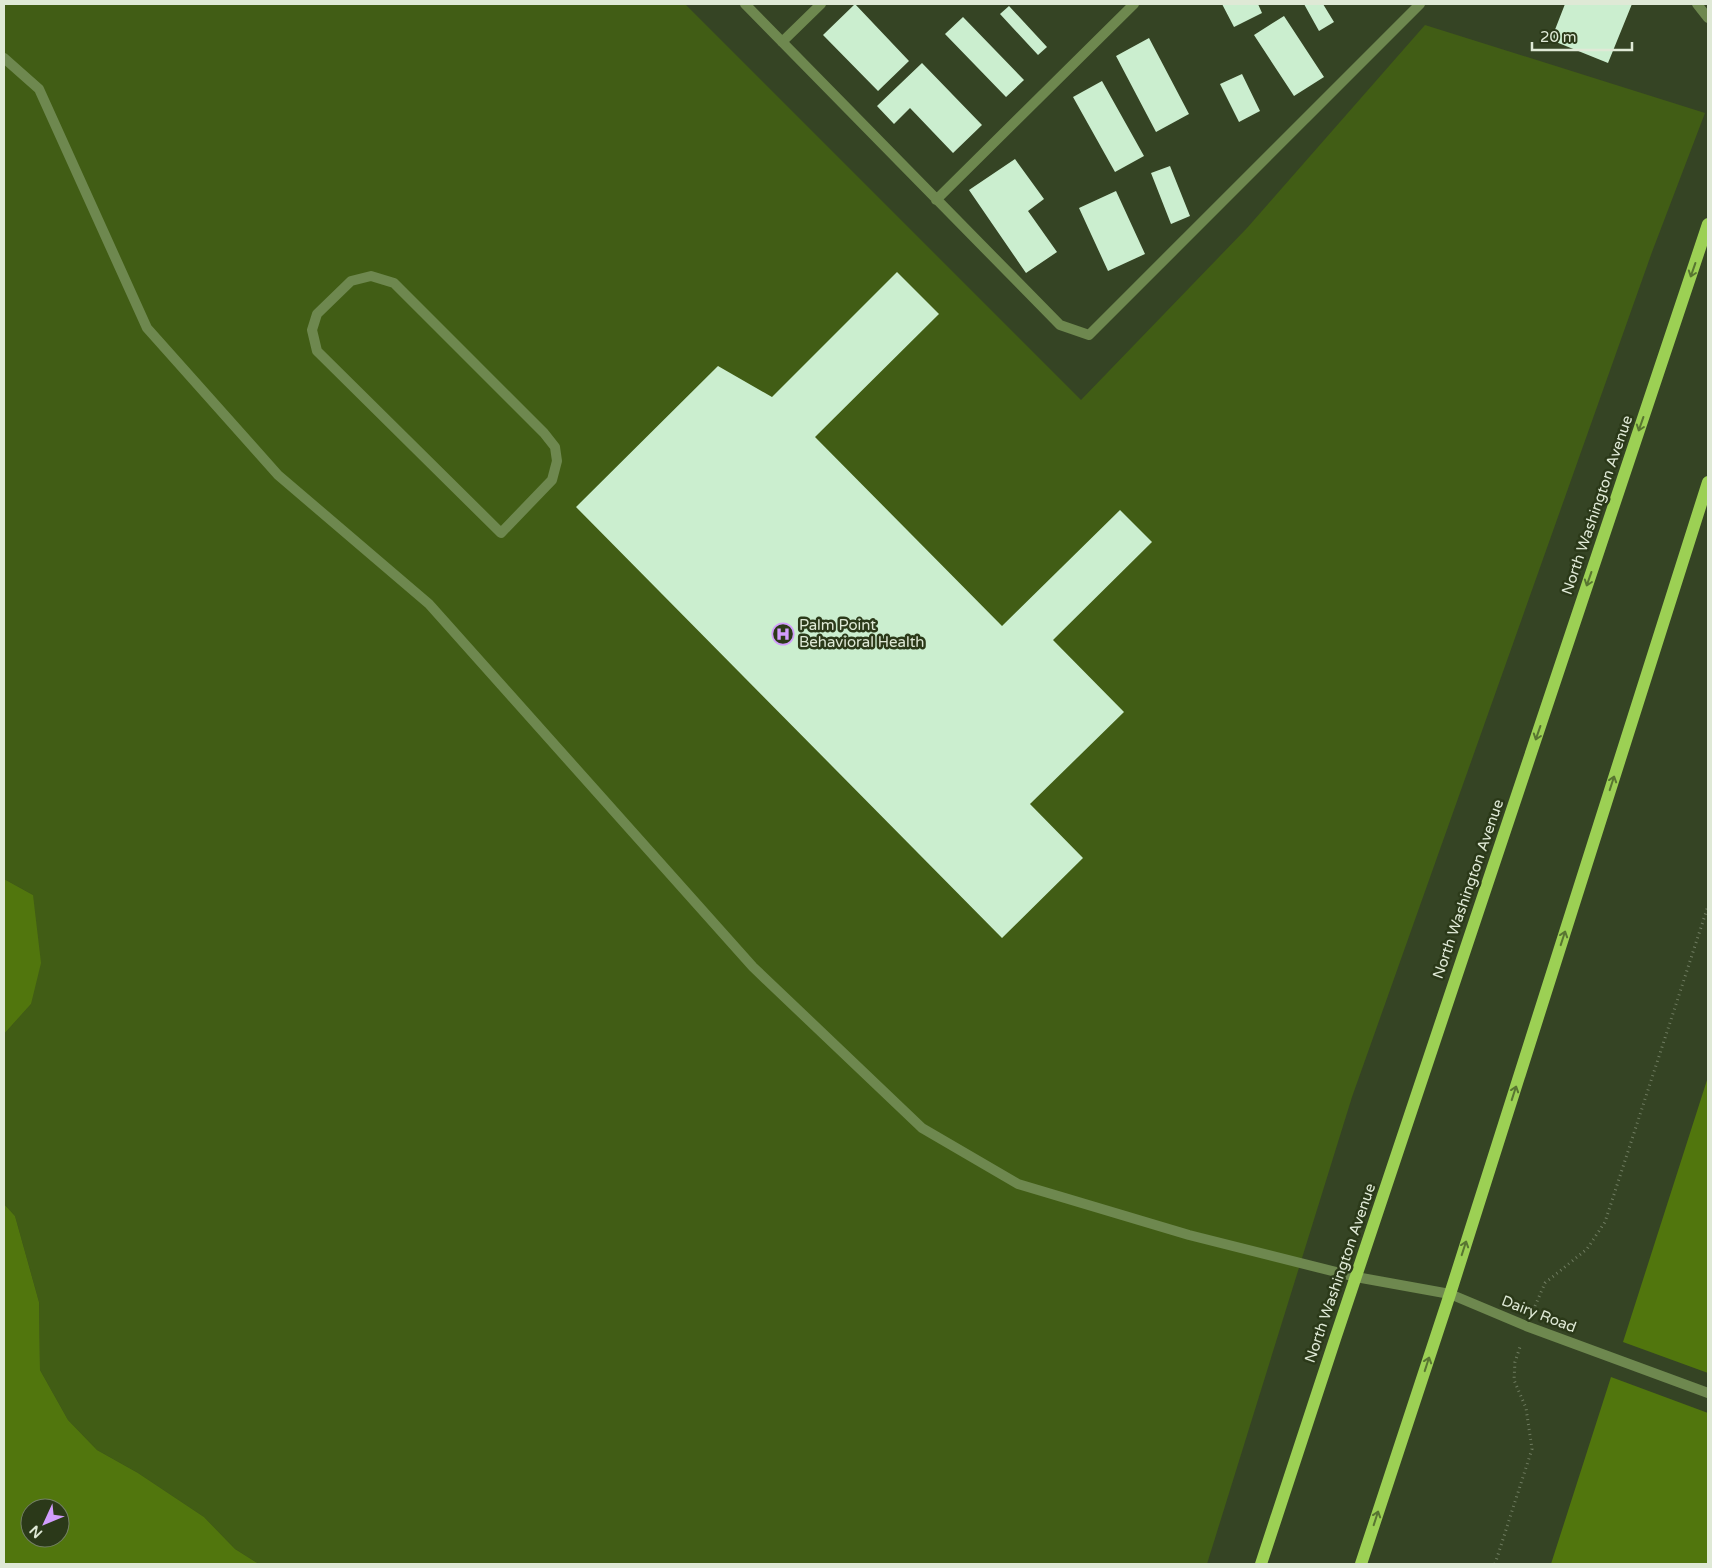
<svg xmlns="http://www.w3.org/2000/svg" width="1712" height="1568" viewBox="0 0 1712 1568" font-family="'Varela Round',sans-serif">
  <style>
    .green { fill: #415d15 }
    .forest { fill: #51760d; fill-rule: evenodd }
    .building { fill: #cbeecf }
    .lines { fill: none; stroke-linecap: round; stroke-linejoin: round }
    .path { stroke: #6f7c60; stroke-width: 3; stroke-dasharray: 1 4; stroke-linecap: butt }
    .service { stroke: #6e884f; stroke-width: 10 }
    .minor { stroke: #6e884f; stroke-width: 10 }
    .tertiary { stroke: #6e884f; stroke-width: 10 }
    .primary { stroke: #9cd054; stroke-width: 12 }
    .oneway { stroke: #587531 }
    .labels { text-anchor: middle; stroke-width: 5; stroke-linejoin: round; paint-order: stroke }
    .street-label { font-size: 15px; fill: #dfe9d6; stroke: #2b3919 }
    .poi-label { font-size: 15px; fill: #dfe9d6; stroke: #2b3919; text-anchor: start }
  </style>
  <rect width="100%" height="100%" fill="#354424"/>
  <!-- green -->
  <path class="green" d="M4,4H685L1081,400L1247,228L1425,25L1705,113L1652,252L1352,1097L1207,1564H259L235,1549L204,1517L138,1473L97,1450L68,1420L40,1370L39,1302L15,1216L4,1204V1034L31,1004L33,895L4,879Z"/>
  <!-- forest -->
  <path class="forest" d="M4,879L33,895L41,963L31,1004L4,1034Z
    M1708,1077V1373L1623,1342Z
    M4,1204L15,1216L39,1302L40,1370L68,1420L97,1450L138,1473L204,1517L235,1549L259,1564H4ZM30,1508H60V1538H30Z
    M1611,1377L1708,1413V1564H1551Z"/>
  <!-- building -->
  <path class="building" d="M855,4L909,61L878,91L823,35Z
    M1222,4H1258L1262,13L1234,27Z
    M1304,4H1323L1334,22L1319,31Z
    M1565,4H1632L1608,63L1551,40Z
    M1009,6L1047,47L1038,55L1000,14Z
    M1284,16L1324,77L1294,96L1254,35Z
    M963,17L1024,80L1006,97L945,34Z
    M1149,38L1189,114L1156,132L1116,56Z
    M922,63L982,125L953,153L910,108L894,124L877,106Z
    M1242,74L1260,111L1239,122L1220,84Z
    M1102,81L1144,156L1115,172L1073,97Z
    M1015,159L1044,199L1028,211L1057,252L1026,273L969,190Z
    M1170,166L1190,216L1171,224L1151,173Z
    M1116,191L1145,254L1108,271L1079,208Z
    M897,272L939,314L815,437L1002,626L1120,510L1152,542L1053,640L1124,712L1030,804L1083,858L1002,938L576,507L718,366L772,397Z"/>
  <g class="lines">
    <!-- path -->
    <path class="path" d="M1535,1306L1545,1283L1587,1249L1605,1222L1708,906
      M1495,1564L1532,1449L1526,1408L1514,1380L1515,1362L1520,1347"/>
    <!-- service -->
    <path class="service" d="M371,276L394,283L544,433L555,447L557,461L552,480L501,533L317,351L312,330L317,314L351,281Z"/>
    <!-- minor -->
    <path class="minor" d="M745,4L1060,325L1089,335L1420,4
      M1697,4L1708,18
      M782,42L821,4
      M4,58L39,89L147,328L278,475L429,604L753,967L922,1128L1018,1184L1189,1235L1356,1277
      M936,200L1134,4"/>
    <!-- tertiary -->
    <path class="tertiary" d="M1356,1277L1450,1294L1526,1326L1708,1393"/>
    <!-- primary -->
    <path class="primary" d="M1261,1564L1335,1339L1708,224
      M1361,1564L1450,1294L1708,482"/>
  </g>
  <!-- one-way arrows -->
  <defs><path id="oneway-shaft" d="M-6 0H5M1.5-3L5.5 0L1.5 3" fill="none" stroke-width="1.6" stroke-linecap="round" stroke-linejoin="round" transform="scale(1.25)"/></defs>
  <g class="oneway">
    <use href="#oneway-shaft" transform="translate(1693 270) rotate(109)"/>
    <use href="#oneway-shaft" transform="translate(1641 424) rotate(109)"/>
    <use href="#oneway-shaft" transform="translate(1589 579) rotate(109)"/>
    <use href="#oneway-shaft" transform="translate(1538 733) rotate(109)"/>
    <use href="#oneway-shaft" transform="translate(1612 783) rotate(-72)"/>
    <use href="#oneway-shaft" transform="translate(1563 938) rotate(-72)"/>
    <use href="#oneway-shaft" transform="translate(1514 1093) rotate(-72)"/>
    <use href="#oneway-shaft" transform="translate(1464 1248) rotate(-72)"/>
    <use href="#oneway-shaft" transform="translate(1427 1364) rotate(-72)"/>
    <use href="#oneway-shaft" transform="translate(1376 1518) rotate(-72)"/>
  </g>
  <!-- icons -->
  <defs>
    <g id="hospital-ring" transform="scale(1.125)"><circle r="9.5" fill="#2b3919" stroke="#d29dfd" stroke-width="1.5"/><path d="M-5-5h3v3.5h4V-5h3V5h-3V1.5h-4V5h-3Z" fill="#d29dfd"/></g>
  </defs>
  <g fill-rule="evenodd">
    <use href="#hospital-ring" x="783" y="634"/>
  </g>
  <g class="labels">
    <!-- street labels -->
    <g class="street-label">
      <text transform="translate(1597 505) rotate(-71)" y="5">North Washington Avenue</text>
      <text transform="translate(1468 889) rotate(-71)" y="5">North Washington Avenue</text>
      <text transform="translate(1340 1273) rotate(-71)" y="5">North Washington Avenue</text>
      <text transform="translate(1539 1314) rotate(21)" y="5">Dairy Road</text>
    </g>
    <!-- poi labels -->
    <g class="poi-label">
      <text x="799" y="630">Palm Point<tspan x="799" dy="17">Behavioral Health</tspan></text>
    </g>
  </g>
  <!-- border -->
  <rect width="1712" height="1568" fill="none" stroke="#dfe9d6" stroke-width="10"/>
  <!-- north arrow -->
  <g transform="translate(45 1523) rotate(226)"><circle r="24" fill="#2b3919" stroke="#737f65"/>
  <path d="M0-4L9 19L0 12L-9 19Z" fill="#d29dfd"/>
  <text y="-8" font-size="14" font-weight="bold" text-anchor="middle" fill="#dfe9d6">N</text>
  </g>
  <!-- scale -->
  <path d="M1532 42v8h100v-8" fill="none" stroke="#dfe9d6" stroke-width="2.5"/>
  <text x="1540" y="42" font-size="15" fill="#dfe9d6" stroke="#2b3919" stroke-width="4" paint-order="stroke">20 m</text>
</svg>
